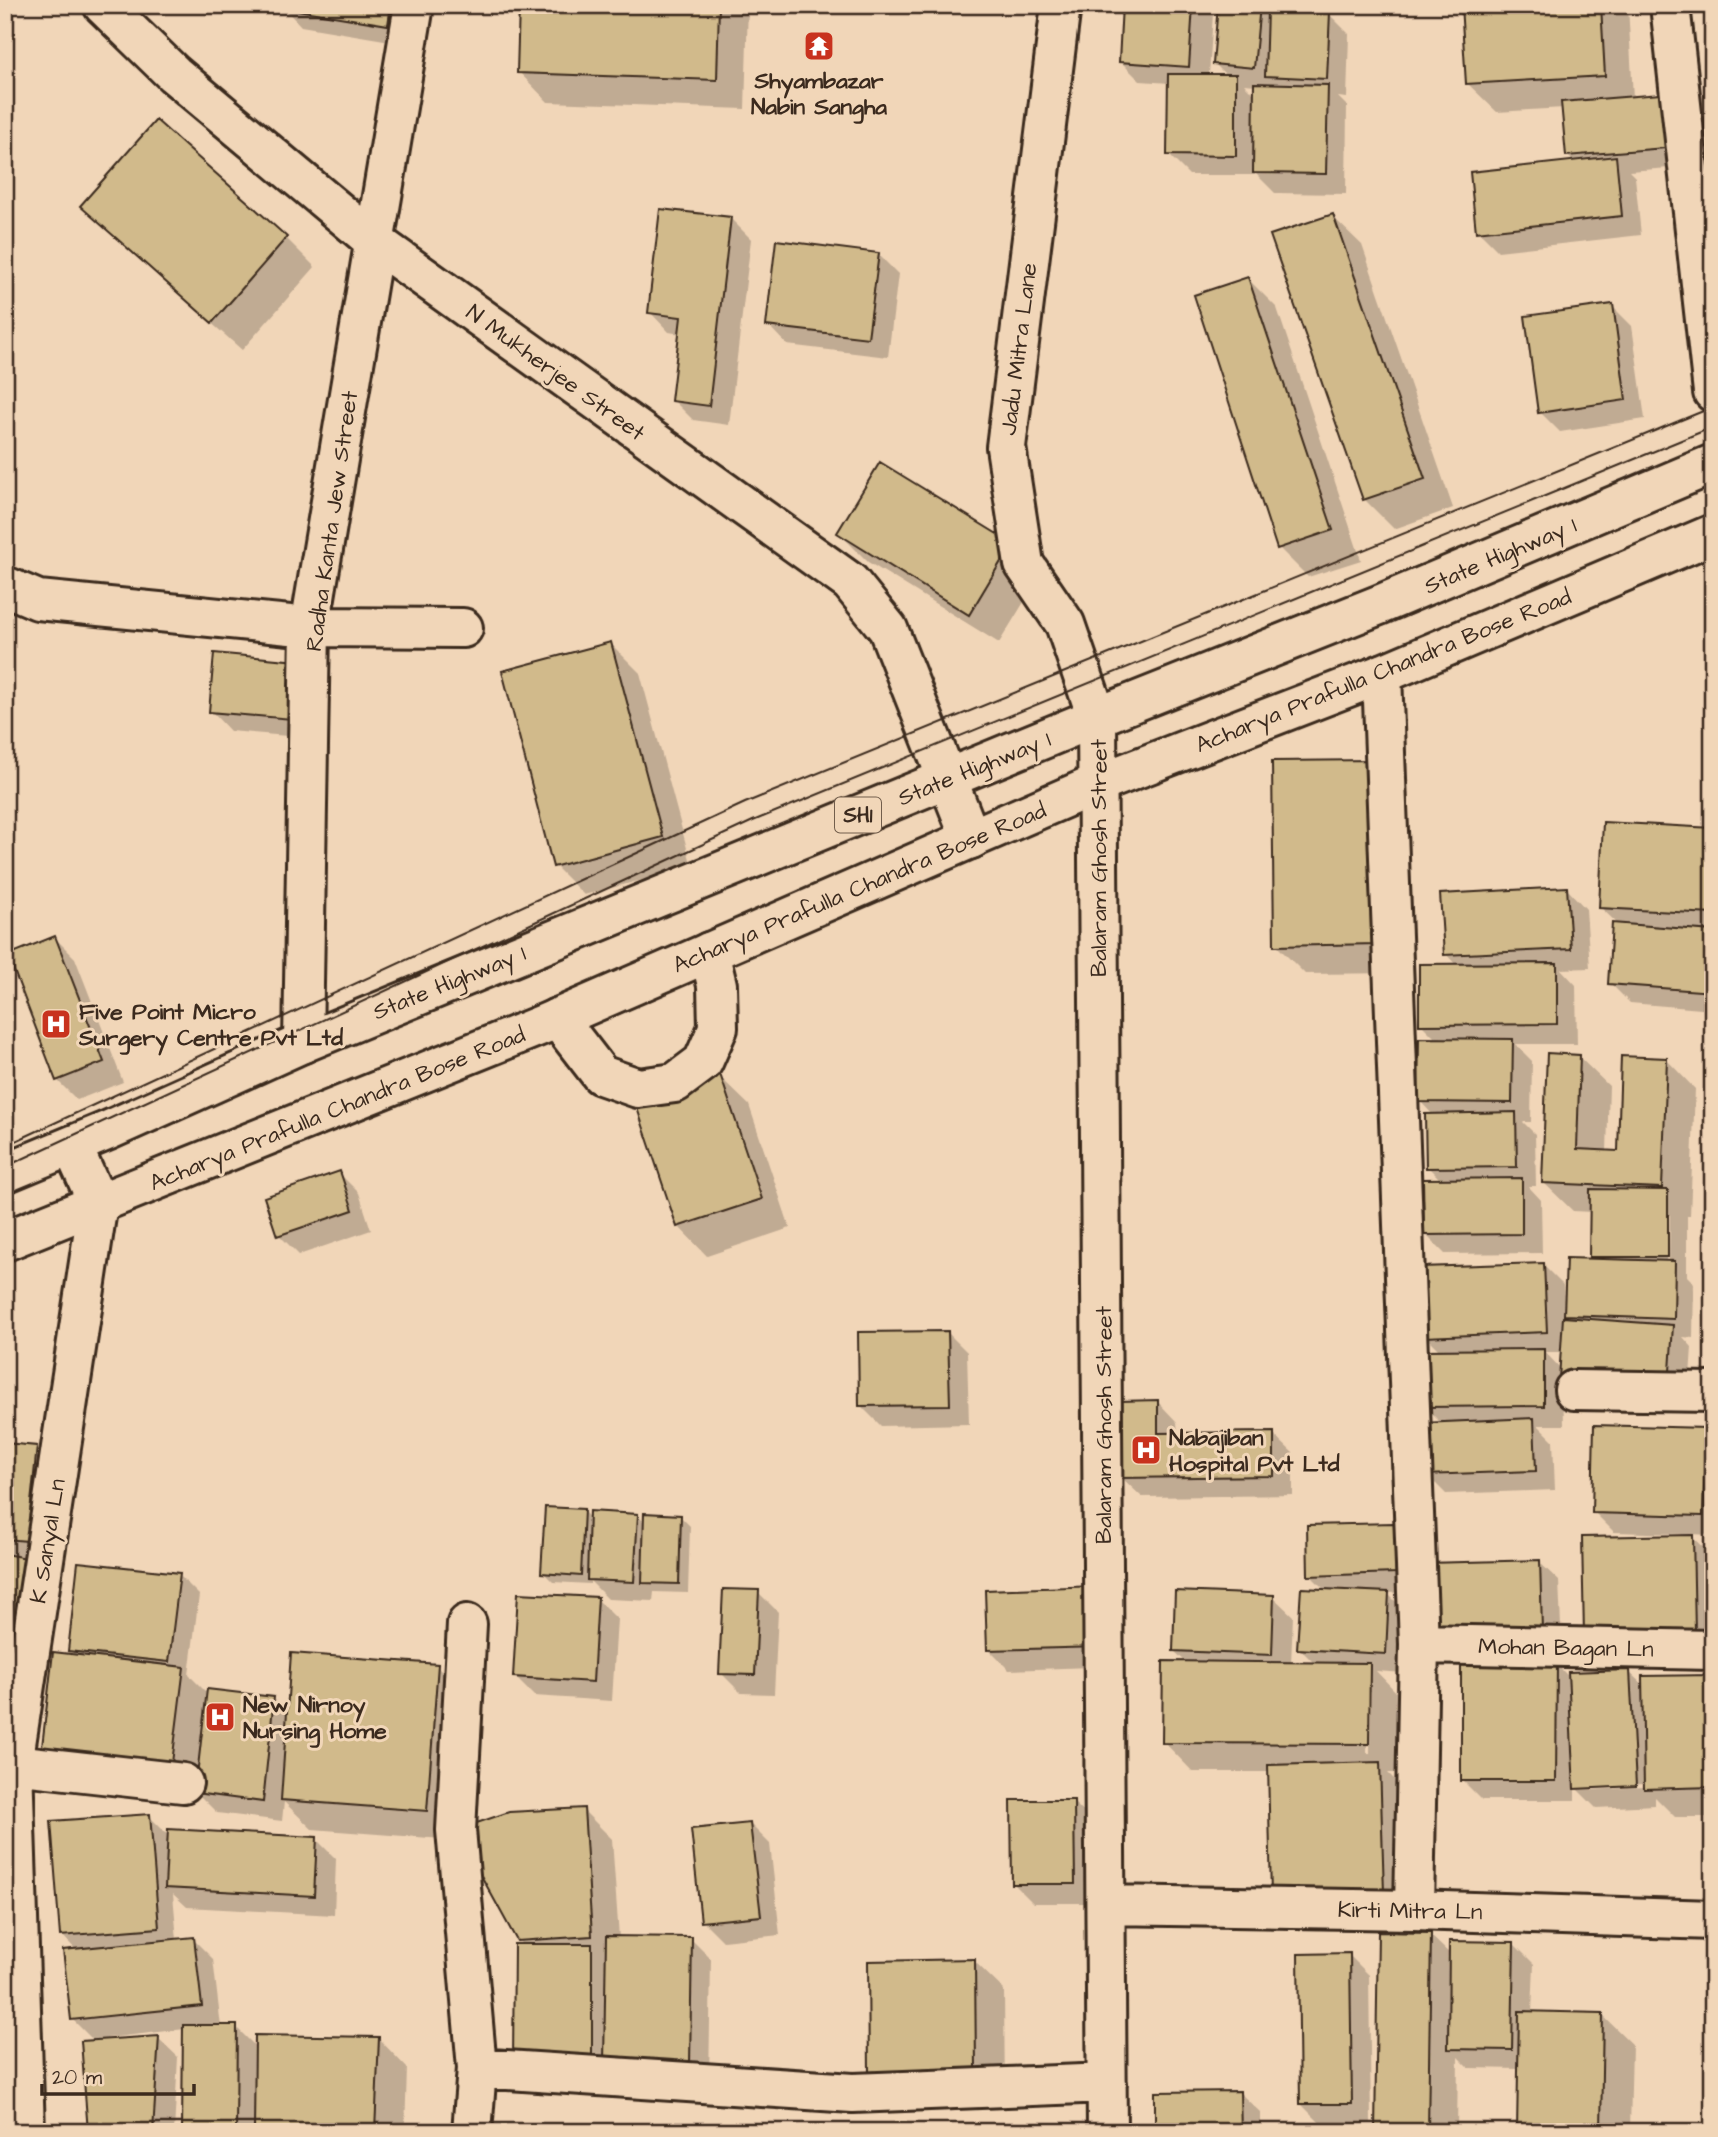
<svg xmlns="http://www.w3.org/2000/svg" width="1718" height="2137" viewBox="0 0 1718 2137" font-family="'Architects Daughter',sans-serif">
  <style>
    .shadow { fill: #0003; fill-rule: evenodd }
    .building { fill: #d1ba8b; stroke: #3b2a1e; stroke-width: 2 }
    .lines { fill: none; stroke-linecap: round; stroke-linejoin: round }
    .minor-casing { stroke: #3b2a1e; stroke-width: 44 }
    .major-casing { stroke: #3b2a1e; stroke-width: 44 }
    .minor { stroke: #f1d6b8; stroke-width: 38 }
    .major { stroke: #f1d6b8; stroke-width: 38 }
    .tram { stroke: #3b2a1e; stroke-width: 2 }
    .labels { text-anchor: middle; stroke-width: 6; stroke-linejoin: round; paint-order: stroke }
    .shield { fill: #f1d6b8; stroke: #725e4c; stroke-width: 2 }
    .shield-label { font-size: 21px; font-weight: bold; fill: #3b2a1e }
    .poi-label { font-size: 23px; font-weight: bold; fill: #3b2a1e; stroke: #f1d6b8; text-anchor: start }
    .street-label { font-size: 23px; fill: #3b2a1e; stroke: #f1d6b8 }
  </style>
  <rect width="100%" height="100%" fill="#f1d6b8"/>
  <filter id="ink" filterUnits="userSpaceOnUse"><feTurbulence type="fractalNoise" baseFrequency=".0143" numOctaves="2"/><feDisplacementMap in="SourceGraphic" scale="14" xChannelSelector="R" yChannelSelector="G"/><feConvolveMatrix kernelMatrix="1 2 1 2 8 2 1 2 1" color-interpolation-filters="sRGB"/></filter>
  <g filter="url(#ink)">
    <!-- shadow -->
    <path class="shadow" d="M281,5H414L408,44L301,26Z
      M642,5H748L745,109L548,102L519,72Z
      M1124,5H1206L1213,13L1209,76H1227L1214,63L1220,5H1281V12L1329,14L1349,34L1347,98L1338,97L1347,106L1346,194L1275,193L1255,173V175H1189L1169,155L1170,83L1140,81L1120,61ZM1244,84L1256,85V96Z
      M1463,5H1628L1633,98L1697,166L1629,171L1635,177L1641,235L1498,251L1478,231L1574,162L1567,155L1564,108L1497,112L1467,83Z
      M82,206L286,238L315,267L242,350L112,235Z
      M1332,216L1362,245L1453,508L1394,529L1364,499Z
      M731,219L751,239L729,425L693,420L673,400L681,334L669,332L650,312Z
      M878,254L898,274L888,357L787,345L768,325Z
      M1248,279L1277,308L1361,560L1308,577L1279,548Z
      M1612,306L1632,326L1645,419L1560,432L1540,412Z
      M881,464L1041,574L999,643L868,562L839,533Z
      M611,644L640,673L692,867L584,895L555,866Z
      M296,663L311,738L230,731L211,711Z
      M1274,763L1406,973L1305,974L1276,945Z
      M1713,829V1010L1630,1003L1610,983L1619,925L1600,907Z
      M1567,889L1586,909L1590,968L1561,969L1576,985L1577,1044H1515L1532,1061L1531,1122H1523L1535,1134L1536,1186H1528L1541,1200L1542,1253L1445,1254L1425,1234L1441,1180L1428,1167L1434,1116L1420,1101L1437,1040L1421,1024L1457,966L1446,954Z
      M55,938L75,958L123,1082L77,1100L57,1080Z
      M1579,1057L1609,1086L1607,1152L1619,1153L1666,1059L1695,1089L1690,1216H1687V1276L1694,1283L1693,1338L1683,1337L1692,1347L1688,1406L1563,1381L1564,1425H1538L1553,1440L1555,1490L1446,1494L1426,1474L1442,1424L1425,1407L1441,1352L1425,1336L1543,1265L1563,1285L1564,1298H1567L1595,1261L1591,1256V1212L1573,1211L1543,1182ZM1666,1215H1670L1669,1266H1666ZM1545,1352H1562L1561,1369Z
      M719,1076L749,1105L790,1228L707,1256L678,1226Z
      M339,1173L359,1193L371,1230L299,1255L279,1235Z
      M947,1332L967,1352L969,1424L881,1426L861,1406Z
      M1158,1402L1177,1422L1178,1435L1273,1434L1293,1453V1495L1142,1497L1122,1478Z
      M1705,1430L1713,1438V1535L1689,1534L1713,1557V1652L1606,1654L1682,1534L1614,1532L1594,1512Z
      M5,1445L36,1448L56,1468L34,1676L5,1671Z
      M583,1511L591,1519L637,1515L645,1523L680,1516L690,1526L688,1593L654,1592L653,1601L608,1599L590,1581V1584L553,1582L543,1572Z
      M1394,1524L1413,1544L1415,1592L1387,1593L1408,1614L1405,1673L1376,1671L1398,1694L1397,1773H1388L1409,1794L1412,1922L1270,1772H1193L1164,1742L1187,1663L1174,1651L1273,1597L1293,1616L1291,1664H1315L1299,1648L1326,1591L1310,1575ZM1368,1691H1371L1370,1753H1367Z
      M1539,1562L1559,1581L1562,1649L1428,1564Z
      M179,1575L199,1595L189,1675L208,1694L274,1699L288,1713L437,1666L467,1695L456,1840L312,1829L284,1802L282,1821L217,1813L197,1793L73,1776L44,1747L76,1656L70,1650Z
      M758,1592L778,1612L774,1694L741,1693L721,1673Z
      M987,1592L1118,1666L1009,1670L989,1650Z
      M597,1599L617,1619L612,1701L534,1696L514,1676Z
      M1556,1664L1570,1678L1629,1672L1644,1686L1713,1676V1817H1675L1655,1797V1805L1596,1808L1575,1787V1800H1482L1462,1780ZM1645,1784V1787L1592,1790V1786Z
      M1073,1802L1093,1821L1094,1903H1033L1013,1883Z
      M583,1810L612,1839L619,1938L691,1939L711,1959L709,2084L535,2083L524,1946L518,1940Z
      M149,1816L169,1836L316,1839L336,1859L334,1915L187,1907L173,1894L177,1940L193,1939L213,1959L221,2027H236L256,2047L378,2038L407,2068L405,2132H183L185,2029L107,2038V2041L158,2038L178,2057L174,2132H90L95,2042L73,2020L77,1951L62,1935Z
      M750,1824L770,1844L780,1935L723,1941L703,1921Z
      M1430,1935L1451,1955L1514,1944L1534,1964L1532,2013L1602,2015L1632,2044L1630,2132H1519L1520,2069L1469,2068L1458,2057L1457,2132H1377Z
      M1349,1955L1369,1975L1371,2123L1321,2124L1301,2104Z
      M974,1961L1004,1990L1005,2100L900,2101L871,2072Z
      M1240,2093L1260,2112V2132H1157Z"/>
    <!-- building -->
    <path class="building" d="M279,5H391L388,25L279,7Z
      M519,5H719L717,80L517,73Z
      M1122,5H1193L1189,67L1119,62Z
      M1218,5H1260L1254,68L1213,64Z
      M1461,5H1601L1605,76L1466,84Z
      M1267,10L1330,12L1327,79L1265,76Z
      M1168,74H1236V156L1167,155Z
      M1254,83L1328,85L1326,174L1253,173Z
      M1673,93L1678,147L1566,156L1561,102Z
      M156,120L287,237L212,323L80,206Z
      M1616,156L1622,216L1476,232L1470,172Z
      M1706,167H1713V239Z
      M660,209L731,217L709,406L671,401L681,317L648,313Z
      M1333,214L1425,479L1363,500L1270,235Z
      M776,240L879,253L868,338L766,326Z
      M1248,277L1333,530L1277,549L1194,295Z
      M1613,304L1626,400L1538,413L1525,316Z
      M880,462L1012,543L969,615L837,533Z
      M611,642L663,837L553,867L502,671Z
      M214,653L297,661L292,719L209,712Z
      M1376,760L1378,944L1274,946L1272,761Z
      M1603,822L1713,828V914L1599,908Z
      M1567,887L1571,949L1444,955L1440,894Z
      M1612,923L1713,931V992L1608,984Z
      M55,936L104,1062L56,1081L8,955Z
      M1557,963V1024L1419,1025V964Z
      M1419,1038L1513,1039L1512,1103L1418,1102Z
      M1547,1053L1580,1055L1577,1149L1618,1151L1621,1056L1667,1058L1662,1188L1542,1183Z
      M720,1074L762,1199L677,1227L635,1102Z
      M1516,1112L1517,1167L1426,1168L1425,1114Z
      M340,1171L353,1210L277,1236L264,1197Z
      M1522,1178V1234L1424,1235L1423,1179Z
      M1590,1189L1668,1190V1257H1589Z
      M1566,1258L1675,1261L1674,1319L1564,1315Z
      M1544,1263L1547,1332L1424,1337L1421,1267Z
      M1563,1317L1673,1325L1669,1387L1559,1379Z
      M948,1331L950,1405L859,1406L858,1332Z
      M1544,1349V1406L1423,1407L1422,1350Z
      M1158,1400V1433L1274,1432V1476L1120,1478L1119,1401Z
      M1534,1418L1536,1471L1424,1475L1422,1423Z
      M1594,1425L1706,1428L1703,1516L1592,1513Z
      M5,1443L37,1446L27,1541L5,1539Z
      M545,1507L584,1509L581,1576L541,1573Z
      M589,1511L638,1514L634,1582L587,1580Z
      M644,1513L681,1515L679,1584L642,1583Z
      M1394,1523L1396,1573L1308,1576L1307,1525Z
      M1693,1535L1695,1633L1584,1635L1582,1537Z
      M5,1554L32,1559L14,1657L5,1656Z
      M1540,1560L1542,1630L1429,1633L1426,1563Z
      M78,1562L180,1573L169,1662L68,1651Z
      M1097,1586L1099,1647L987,1650L985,1590Z
      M1301,1588L1389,1592L1386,1654L1297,1649Z
      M723,1589L759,1590L755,1675L719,1674Z
      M1175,1591L1274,1595L1272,1655L1173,1651Z
      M518,1593L598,1597L593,1682L513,1677Z
      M1711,1593H1713V1636H1711Z
      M53,1652L184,1667L172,1763L42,1747Z
      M291,1653L438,1664L427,1811L281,1800Z
      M1163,1661L1370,1663L1369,1744L1162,1743Z
      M1461,1662H1557L1556,1781H1461Z
      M1630,1670L1636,1786L1574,1789L1568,1672Z
      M1713,1675V1787L1644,1789L1642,1676Z
      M207,1689L274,1697L263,1802L195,1793Z
      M1380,1762L1384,1893L1271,1896L1268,1765Z
      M1011,1800H1074L1075,1884H1012Z
      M584,1808L592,1936L517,1941L456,1830L509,1812Z
      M150,1814L159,1928L60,1936L51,1821Z
      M750,1823L761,1916L701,1922L691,1829Z
      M168,1829L317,1837L314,1896L165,1888Z
      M1378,1932L1431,1933L1428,2132H1375Z
      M606,1936L692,1937L690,2065L604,2063Z
      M194,1937L202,2006L71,2020L63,1950Z
      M1449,1941L1514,1942L1512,2050L1448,2049Z
      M514,1944H592V2064H513Z
      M1350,1953L1352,2104H1300L1298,1954Z
      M975,1959L976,2071L869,2073L868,1961Z
      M1519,2011L1603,2013L1601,2132H1517Z
      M183,2025H237L236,2132H182Z
      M255,2035L379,2037L375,2132H254Z
      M159,2036L153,2132H88L81,2041Z
      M1240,2091L1241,2132H1155V2092Z"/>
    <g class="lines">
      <!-- minor casing -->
      <g class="minor-casing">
        <path id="minor" d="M103,5L174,74L375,242L850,582L888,629L971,839
          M1061,5L1006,447L1024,564L1065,624L1097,717L1107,2132
          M1670,5L1713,392
          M5,586L38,600L310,627L463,628
          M1382,674L1419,1644L1414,1910
          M557,1018L601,1075L638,1088L675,1083L703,1062L718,1028L717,985L709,952
          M303,1043L310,627L414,5
          M1574,1390L1713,1392
          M467,1624L456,1830L477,2068L472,2132
          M1419,1644L1713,1650
          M13,1764L183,1783
          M1107,1905L1414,1910L1713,1920
          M477,2068L853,2093L1107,2083
          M25,2132L13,1764L98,1203L72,1146"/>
      </g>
      <!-- major casing -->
      <g class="major-casing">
        <path id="major" d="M5,1173L109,1130L303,1043L1097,717L1379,605L1713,464
          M5,1241L544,1024L1097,784L1382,674L1713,534"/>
      </g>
      <!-- minor -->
      <use href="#minor" class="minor"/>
      <!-- major -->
      <use href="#major" class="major"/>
      <!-- tram -->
      <path class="tram" d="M5,1146L745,803L1713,407
        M5,1167L753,821L1713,427"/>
    </g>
  </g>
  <!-- icons -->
  <defs>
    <g id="temple-square" transform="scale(1.575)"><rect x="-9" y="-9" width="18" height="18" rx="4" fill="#c8321e" stroke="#f1d6b8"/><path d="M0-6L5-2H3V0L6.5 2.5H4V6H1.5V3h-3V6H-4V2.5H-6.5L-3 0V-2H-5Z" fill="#fff"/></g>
    <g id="hospital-square" transform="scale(1.575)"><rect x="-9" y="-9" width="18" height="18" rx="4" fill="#c8321e" stroke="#f1d6b8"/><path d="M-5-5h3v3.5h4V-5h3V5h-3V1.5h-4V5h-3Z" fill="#fff"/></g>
  </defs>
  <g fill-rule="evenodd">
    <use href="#temple-square" x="819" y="46"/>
    <use href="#hospital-square" x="56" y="1024"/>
    <use href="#hospital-square" x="1146" y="1450"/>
    <use href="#hospital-square" x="220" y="1717"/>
  </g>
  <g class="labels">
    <!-- shield labels -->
    <rect class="shield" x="835" y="797.5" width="46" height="35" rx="5"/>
    <g class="shield-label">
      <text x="858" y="822">SH1</text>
    </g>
    <!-- poi labels -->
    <g class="poi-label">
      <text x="819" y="88" text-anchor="middle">Shyambazar<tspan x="819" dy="26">Nabin Sangha</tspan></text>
      <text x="79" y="1019">Five Point Micro<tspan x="79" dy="26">Surgery Centre Pvt Ltd</tspan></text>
      <text x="1169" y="1445">Nabajiban<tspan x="1169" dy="26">Hospital Pvt Ltd</tspan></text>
      <text x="243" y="1712">New Nirnoy<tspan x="243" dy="26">Nursing Home</tspan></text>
    </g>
    <!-- street labels -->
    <g class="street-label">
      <text transform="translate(1018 349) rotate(-83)" y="8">Jadu Mitra Lane</text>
      <text transform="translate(556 372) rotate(36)" y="8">N Mukherjee Street</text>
      <text transform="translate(331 521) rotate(-82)" y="8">Radha Kanta Jew Street</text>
      <text transform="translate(1500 555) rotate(-23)" y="8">State Highway 1</text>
      <text transform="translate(1383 670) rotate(-22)" y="8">Acharya Prafulla Chandra Bose Road</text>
      <text transform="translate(974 768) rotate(-22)" y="8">State Highway 1</text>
      <text transform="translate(1098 858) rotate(-90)" y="8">Balaram Ghosh Street</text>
      <text transform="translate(859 887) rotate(-23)" y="8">Acharya Prafulla Chandra Bose Road</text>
      <text transform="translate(449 982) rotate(-22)" y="8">State Highway 1</text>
      <text transform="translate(337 1108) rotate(-22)" y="8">Acharya Prafulla Chandra Bose Road</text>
      <text transform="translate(1103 1425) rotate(-90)" y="8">Balaram Ghosh Street</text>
      <text transform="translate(47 1541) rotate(-81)" y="8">K Sanyal Ln</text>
      <text transform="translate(1566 1647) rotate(1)" y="8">Mohan Bagan Ln</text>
      <text transform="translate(1410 1910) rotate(1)" y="8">Kirti Mitra Ln</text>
    </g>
  </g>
  <!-- margin -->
  <rect width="1718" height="2137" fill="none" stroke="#f1d6b8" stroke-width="28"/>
  <rect x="14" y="14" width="1690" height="2109" fill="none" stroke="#3b2a1e" stroke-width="2.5" filter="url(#ink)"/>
  <!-- scale -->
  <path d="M42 2084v10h152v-10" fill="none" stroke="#3b2a1e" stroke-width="3.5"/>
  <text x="52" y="2084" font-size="21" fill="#3b2a1e" stroke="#f1d6b8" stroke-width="5" paint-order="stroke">20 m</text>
</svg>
